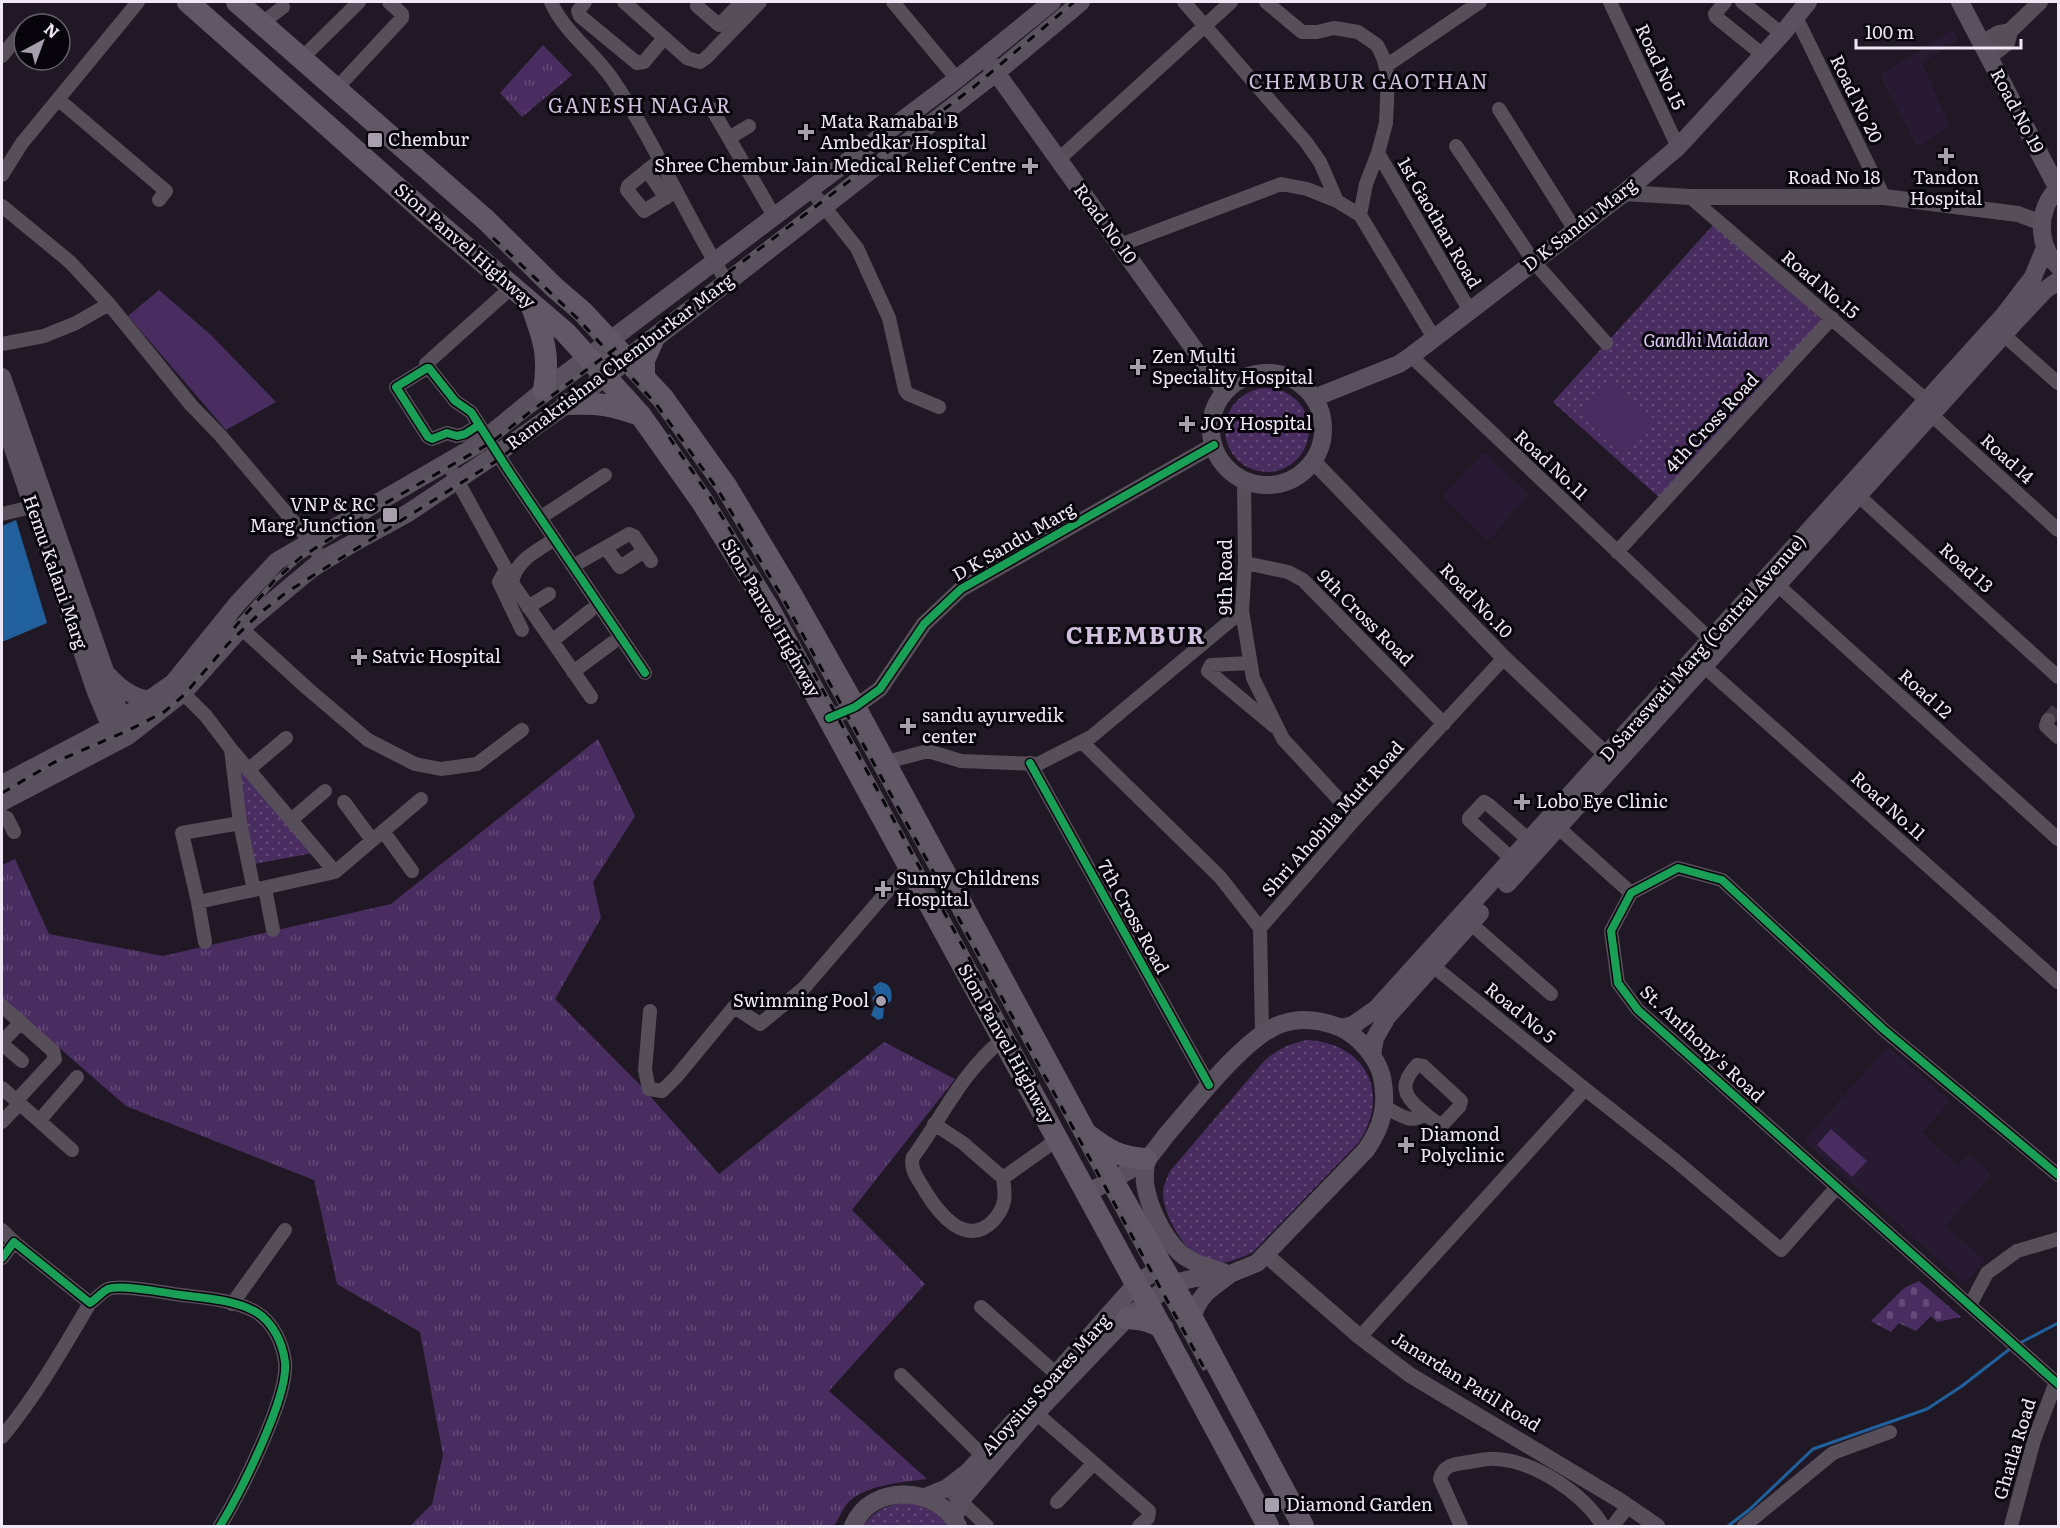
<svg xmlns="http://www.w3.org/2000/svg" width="2060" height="1528" viewBox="0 0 2060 1528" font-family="Literata,serif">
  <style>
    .built { fill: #281a33 }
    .grass { fill: url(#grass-tufts) }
    .cemetery { fill: url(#cemetery-stones) }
    .park { fill: url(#park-dots) }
    .garden { fill: #4a2d60 }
    .water { fill: #20609d }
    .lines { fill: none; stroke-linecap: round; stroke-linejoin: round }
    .stream { stroke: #20609d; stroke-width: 3 }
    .minor-tunnel { stroke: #3f3844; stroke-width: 14; stroke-dasharray: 14 7; stroke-linecap: butt }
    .minor { stroke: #564f5a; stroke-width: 14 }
    .tertiary { stroke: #564f5a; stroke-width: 16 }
    .secondary { stroke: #59515e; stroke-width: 18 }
    .trunk { stroke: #615766; stroke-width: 22 }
    .rail-casing { stroke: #5c5660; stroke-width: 5 }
    .rail { stroke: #08040c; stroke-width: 3; stroke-dasharray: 9; stroke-linecap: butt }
    .cycleway-casing { stroke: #08040c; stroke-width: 11 }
    .cycleway { stroke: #1a9f57; stroke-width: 8 }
    .poi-dot { fill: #a79fad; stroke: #08040c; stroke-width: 2 }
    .labels { text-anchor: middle; stroke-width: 6; stroke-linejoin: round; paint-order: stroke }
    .street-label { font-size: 18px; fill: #efe7f6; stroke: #08040c }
    .poi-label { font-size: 18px; fill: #efe7f6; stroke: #08040c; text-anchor: start }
    .park-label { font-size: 18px; font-style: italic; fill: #e0caf4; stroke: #08040c }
    .neighbourhood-label { font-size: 20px; letter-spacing: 1.5px; fill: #d1c1df; stroke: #08040c }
    .district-label { font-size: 24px; font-weight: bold; letter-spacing: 1.5px; fill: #d1c1df; stroke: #08040c }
  </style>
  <defs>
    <pattern id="grass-tufts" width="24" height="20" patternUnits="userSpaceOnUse" patternTransform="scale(1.5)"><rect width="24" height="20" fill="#4a2d60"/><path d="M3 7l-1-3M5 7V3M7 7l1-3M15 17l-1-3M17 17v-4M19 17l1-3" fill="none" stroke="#644b77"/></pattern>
    <pattern id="cemetery-stones" width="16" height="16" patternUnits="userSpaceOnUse" patternTransform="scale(1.5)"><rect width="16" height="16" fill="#4a2d60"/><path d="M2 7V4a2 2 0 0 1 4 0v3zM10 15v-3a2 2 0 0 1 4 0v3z" fill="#644b77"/></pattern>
    <pattern id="park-dots" width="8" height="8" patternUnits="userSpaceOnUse" patternTransform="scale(1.5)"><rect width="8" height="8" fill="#4a2d60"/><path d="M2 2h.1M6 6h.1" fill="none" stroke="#644b77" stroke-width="1.8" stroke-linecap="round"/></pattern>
  </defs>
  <rect width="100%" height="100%" fill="#201925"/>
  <!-- built -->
  <path class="built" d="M1952,30L1958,40L1922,63L1950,127L1917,147L1880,75Z
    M1485,452L1529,495L1488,541L1442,496Z
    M1888,1046L1950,1101L1922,1133L1958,1165L1969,1154L1992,1174L1946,1226L1985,1261L1965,1283L1804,1141Z"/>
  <!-- grass -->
  <path class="grass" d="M543,45L572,75L522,117L500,93Z
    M598,739L635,816L593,882L601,918L555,999L642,1087L719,1174L884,1042L955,1079L852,1210L925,1284L829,1391L927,1479C904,1482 861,1485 846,1505C841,1512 838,1520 834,1526H410L432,1504L443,1455L420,1332L337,1284L314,1180L126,1106L2,998V865L15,859L49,934L163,956L391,904Z"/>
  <!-- cemetery -->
  <path class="cemetery" d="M1919,1281L1961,1317L1937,1322L1931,1316L1916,1331L1899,1323L1891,1332L1871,1321L1904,1288Z"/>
  <!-- park -->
  <path class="park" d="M1714,224L1823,321L1662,500L1553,402Z
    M1225 430a42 42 0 1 1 84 0a42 42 0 1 1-84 0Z
    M227,752L313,853L248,865Z
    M1308,1040C1366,1044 1391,1093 1359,1142L1253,1252C1239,1259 1223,1266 1208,1261C1185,1255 1163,1215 1163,1193C1163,1186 1167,1178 1170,1171L1265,1060C1279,1049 1290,1043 1308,1040Z
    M905,1502C924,1506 937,1511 948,1526H862C875,1511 886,1505 905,1502Z"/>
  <!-- garden -->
  <path class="garden" d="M159,290L211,335L276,402L226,430L128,316Z
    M1609,384L1652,424L1624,455L1581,415Z
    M1831,1129L1867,1161L1852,1177L1817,1145Z"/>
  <!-- water -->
  <path class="water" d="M16,520L47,623L2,642V526Z
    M880,982C890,983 893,991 891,1001L884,1006L883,1018L878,1020L871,1015L875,1005L872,998L876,994L873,987Z"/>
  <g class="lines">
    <!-- stream -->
    <path class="stream" d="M2020,1343L2058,1323
      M1728,1526L1749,1510L1813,1449L1927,1409L1962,1386L2011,1348"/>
    <!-- minor-tunnel -->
    <path class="minor-tunnel" d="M2048,720L2058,709"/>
    <!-- minor -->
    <path class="minor" d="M551,2C564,32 594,52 613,80C656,144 686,217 727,282
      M585,2L578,11L580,16L637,63L644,62L664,38
      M624,2L687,58L700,62L706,58L760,2
      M698,2L697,6L719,25L742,2
      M893,2L957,79
      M1184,2L1306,142L1320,162L1337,201
      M1266,2L1302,32H1317L1334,28L1358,32L1377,45L1383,57L1388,76L1386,123L1378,153L1366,184L1360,215
      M1610,2L1678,147
      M1725,2L1715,14L1716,17L1763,55
      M1742,2L1782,34
      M1796,17L1884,197
      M262,23L283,7
      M2,56L24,29
      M302,58L359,2
      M1386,66L1480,2
      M336,89L402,18V14L389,2
      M59,100L166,191L159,200
      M712,109L774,216
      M1499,109L1575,230
      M729,138L749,126
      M1456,146L1534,262L1606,343
      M1378,153L1470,311
      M1059,159L1231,2
      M660,160L628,186L627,190L644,211L676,191
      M647,170L666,198
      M2,175L22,143L138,2
      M810,189L857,248L889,318L905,390L908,394L939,407
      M1690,197L1932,405
      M2,206L70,262L109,304L191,405L220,435L310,541L322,560
      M1120,245L1281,184L1307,189L1337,201L1360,215L1434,338
      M1997,329L2058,383
      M2,344L44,336L76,323L109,304
      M1411,356L1716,645
      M426,364L512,287
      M1924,408L2058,530
      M479,425L465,434L457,436L447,433L432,439L428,437L396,387L427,368H429L455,401L471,412L510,473L645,673
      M447,462L506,569L499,582L522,630
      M1244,480L1245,563L1242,611L1253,678L1283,739L1356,818
      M1851,489L2058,677
      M2,514L40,505
      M540,518L605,475
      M555,539C536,551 515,561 512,583L591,697
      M606,548L620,567L644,551
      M1617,552L1832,318
      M1245,563L1288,572L1303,580L1444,724
      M573,566L629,534L634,536L651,561
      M1771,579L2058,839
      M528,607L549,594
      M241,628L308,689L368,740L415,764L441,769L477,764L522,730
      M552,641L591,610
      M1697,660L2058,982
      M1250,663L1211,665L1208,671L1274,726
      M573,672L612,643
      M178,688L206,716L231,749L335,872L254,890L240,823L231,749
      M2048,720L2046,726L2058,737
      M1082,742L1220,877L1260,928
      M883,763L928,751L961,761L1038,764L1091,737L1242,611
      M1030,763L1209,1085
      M248,770L286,738
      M344,802L372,840
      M2,816L7,818L14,832
      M291,820L325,791
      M1552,822L1631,893
      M383,831L412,871
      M1512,859L1469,820V818L1484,802L1489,805L1529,840
      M335,872L421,799
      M265,888L273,930
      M198,902L254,890
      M1470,923L1551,994
      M205,942L198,902L182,833L240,823
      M1433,966L1585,1089
      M2,1006L53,1051L55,1059L16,1101
      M650,1011L645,1070L649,1089L662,1091L677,1076L734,1007L760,1024L804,988L909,866
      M1262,1033L1260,928L1356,818L1504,658
      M2,1042L21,1022
      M2,1044L22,1061
      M1417,1065L1423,1066L1461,1101L1459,1107L1442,1125C1434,1122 1428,1116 1422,1111C1403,1096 1399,1084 1417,1065Z
      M2,1088L72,1150
      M1385,1107C1399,1114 1410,1125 1425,1114
      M39,1121L77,1077
      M2,1122L19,1104
      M934,1124L963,1143L1003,1178C1006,1196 1006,1207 993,1221C966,1248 939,1214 925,1191C919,1180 909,1169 913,1157C943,1116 962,1072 1003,1039
      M2058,1175L1883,1029L1722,880L1678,868L1631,893L1611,931L1618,983L1638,1010L2058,1384
      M1003,1178L1058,1139
      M2,1230L14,1242
      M2,1258L14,1242L90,1303C96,1299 102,1292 108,1289C121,1284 166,1293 181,1295C205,1298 235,1300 256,1312C273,1322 283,1344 285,1362C289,1397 239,1495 220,1526
      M232,1304L285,1230
      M1970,1305L1987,1273L2017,1251L2058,1239
      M981,1307L1062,1379
      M1360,1337L1585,1089L1676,1161L1781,1250L1837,1187
      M901,1375L989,1462
      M1028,1406L1149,1511L1148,1518L1139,1526
      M2,1437C36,1396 63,1349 90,1303
      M954,1495L987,1526
      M1057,1502L1094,1463
      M1461,1526L1440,1479C1444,1464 1455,1464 1469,1462C1477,1461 1488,1458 1496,1459C1535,1461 1584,1494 1603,1526
      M1613,1526L1628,1506
      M1744,1526L1833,1453L1890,1432
      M2011,1526L2034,1440L2056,1382"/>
    <!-- tertiary -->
    <path class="tertiary" d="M1982,43L1999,33L2010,31
      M1989,57L2007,43L2010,31L2040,2
      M1624,193L1690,197H1884L2018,214L2042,223
      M1313,461L1504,658L1615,763
      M829,718L855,707L880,689L924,624L961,589L1214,445
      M1266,1255L1360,1337L1410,1375L1619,1500L1657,1526"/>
    <!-- secondary -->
    <path class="secondary" d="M1960,2L2058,189
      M990,64L1225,392
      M2058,188C2037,210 2036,244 2058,266
      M1211 429a56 56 0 1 1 112 0a56 56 0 1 1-112 0Z
      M2,377L125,728
      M1314,398L1399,364L1411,356L1624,193L1678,147L1782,34L1808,2
      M2,416L96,692L115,737
      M107,674C119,687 130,696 148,700
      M2,784L110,727L173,683L237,604L277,561L477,445L544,390L957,79L1052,2
      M2,802L128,736L183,693L241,628L322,560L408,513L498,453L606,377L997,72L1081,2
      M1507,884L2015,322L2045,290L2058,281
      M1341,1028L1353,1025L1376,1009L2004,315L2033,277L2045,248
      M1372,1055L1375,1038L1387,1017L1480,913
      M1146,1159C1146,1167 1144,1175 1145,1183C1148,1206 1163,1237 1180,1253C1191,1263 1209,1267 1223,1272
      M1192,1318C1200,1293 1210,1290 1229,1275
      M1056,1374L1136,1284L1163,1266
      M925,1497L947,1488L968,1472L1014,1421
      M954,1519L960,1501L1036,1413L1127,1318L1173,1283L1200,1277L1230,1274L1257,1263L1366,1150C1382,1127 1388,1106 1382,1077C1377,1057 1358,1035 1339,1027C1321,1020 1300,1017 1281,1024C1245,1036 1193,1105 1167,1134C1161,1142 1154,1152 1147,1159C1134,1170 1103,1184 1087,1193
      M853,1526C871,1482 938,1486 958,1526"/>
    <!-- trunk -->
    <path class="trunk" d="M188,2L427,214L565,332L641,416L702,502L768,607L1136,1284L1147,1301L1268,1526
      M237,2L486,220L554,287L583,312L663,398L726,486L791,594L855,707L1085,1132L1192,1318L1303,1526
      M531,304C543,337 550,354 544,390
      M644,378V360L653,340
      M567,404C600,403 609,404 640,415
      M1088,1135C1109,1151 1119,1157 1146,1159
      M1127,1318C1140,1319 1152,1320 1163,1329"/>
    <!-- rail casing -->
    <g class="rail-casing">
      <path id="rail" d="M493,238L577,318L656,404L718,490L781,595L928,862L1204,1368
        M669,437L710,497L766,588
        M234,628L274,581L300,558L384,504L492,442L530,412L616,348
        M796,641L1033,1075
        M2,793L53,763L129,730L164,712L184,695L228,644L260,613L287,592L501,458L539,426L592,378L660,324L975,86L1074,2"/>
    </g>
    <!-- rail -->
    <use href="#rail" class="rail"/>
    <!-- cycleway casing -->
    <g class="cycleway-casing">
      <path id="cycleway" d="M479,425L465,434L457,436L447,433L432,439L428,437L396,387L427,368H429L455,401L471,412L510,473L645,673
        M829,718L855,707L880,689L924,624L961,589L1214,445
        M1030,763L1209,1085
        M2058,1175L1883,1029L1722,880L1678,868L1631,893L1611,931L1618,983L1638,1010L2058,1384
        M2,1258L14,1242L90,1303C96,1299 102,1292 108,1289C121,1284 166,1293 181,1295C205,1298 235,1300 256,1312C273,1322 283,1344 285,1362C289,1397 239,1495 220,1526"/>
    </g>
    <!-- cycleway -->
    <use href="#cycleway" class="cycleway"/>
  </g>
  <!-- markers -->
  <g class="poi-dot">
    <path d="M803 123h6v6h6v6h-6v6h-6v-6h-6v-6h6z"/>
    <rect x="367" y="132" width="16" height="16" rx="3"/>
    <path d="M1943 147h6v6h6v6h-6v6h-6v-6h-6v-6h6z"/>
    <path d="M1027 157h6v6h6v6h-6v6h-6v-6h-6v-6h6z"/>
    <path d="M1135 358h6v6h6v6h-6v6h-6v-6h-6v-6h6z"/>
    <path d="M1184 415h6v6h6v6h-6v6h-6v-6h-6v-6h6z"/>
    <rect x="382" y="507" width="16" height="16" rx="3"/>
    <path d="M356 648h6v6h6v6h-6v6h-6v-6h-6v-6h6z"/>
    <path d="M905 717h6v6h6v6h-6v6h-6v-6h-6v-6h6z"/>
    <path d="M1519 793h6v6h6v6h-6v6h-6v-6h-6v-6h6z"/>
    <path d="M880 880h6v6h6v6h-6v6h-6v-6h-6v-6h6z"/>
    <circle cx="881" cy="1001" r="6"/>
    <path d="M1403 1136h6v6h6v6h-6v6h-6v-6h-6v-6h6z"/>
    <rect x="1264" y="1497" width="16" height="16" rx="3"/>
  </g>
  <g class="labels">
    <!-- street labels -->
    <g class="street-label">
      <text transform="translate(1660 67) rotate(65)" y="6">Road No 15</text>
      <text transform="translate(1856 99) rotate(64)" y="6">Road No 20</text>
      <text transform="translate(2017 111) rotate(62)" y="6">Road No 19</text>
      <text x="1834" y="184">Road No 18</text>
      <text transform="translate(1439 223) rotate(60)" y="6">1st Gaothan Road</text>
      <text transform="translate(1105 224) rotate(54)" y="6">Road No 10</text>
      <text transform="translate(1580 225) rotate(-38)" y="6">D K Sandu Marg</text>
      <text transform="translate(465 246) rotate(41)" y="6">Sion Panvel Highway</text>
      <text transform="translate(1820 285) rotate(40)" y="6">Road No.15</text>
      <text transform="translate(620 362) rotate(-37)" y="6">Ramakrishna Chemburkar Marg</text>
      <text transform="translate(1712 423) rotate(-47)" y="6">4th Cross Road</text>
      <text transform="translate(2007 459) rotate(42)" y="6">Road 14</text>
      <text transform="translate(1551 465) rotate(43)" y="6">Road No.11</text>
      <text transform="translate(1014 542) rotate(-30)" y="6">D K Sandu Marg</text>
      <text transform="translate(1966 568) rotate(42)" y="6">Road 13</text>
      <text transform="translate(55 572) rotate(71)" y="6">Hemu Kalani Marg</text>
      <text transform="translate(1226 577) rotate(-90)" y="6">9th Road</text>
      <text transform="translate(1476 601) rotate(46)" y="6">Road No.10</text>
      <text transform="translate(771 618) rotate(60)" y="6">Sion Panvel Highway</text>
      <text transform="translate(1365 618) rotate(45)" y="6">9th Cross Road</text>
      <text transform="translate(1703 648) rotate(-48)" y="6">D Saraswati Marg (Central Avenue)</text>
      <text transform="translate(1925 694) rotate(42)" y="6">Road 12</text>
      <text transform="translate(1888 806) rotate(42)" y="6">Road No.11</text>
      <text transform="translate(1333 819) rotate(-48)" y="6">Shri Ahobila Mutt Road</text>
      <text transform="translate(1133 917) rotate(61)" y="6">7th Cross Road</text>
      <text transform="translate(1520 1013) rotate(39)" y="6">Road No 5</text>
      <text transform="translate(1006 1044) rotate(61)" y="6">Sion Panvel Highway</text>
      <text transform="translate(1702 1044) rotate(43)" y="6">St. Anthony's Road</text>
      <text transform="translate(1466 1382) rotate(32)" y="6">Janardan Patil Road</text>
      <text transform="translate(1046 1385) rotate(-48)" y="6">Aloysius Soares Marg</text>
      <text transform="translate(2015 1449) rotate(-73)" y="6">Ghatla Road</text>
    </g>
    <!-- poi labels -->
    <g class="poi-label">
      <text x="820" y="128">Mata Ramabai B<tspan x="820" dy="21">Ambedkar Hospital</tspan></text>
      <text x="388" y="146">Chembur</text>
      <text x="1016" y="172" text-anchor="end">Shree Chembur Jain Medical Relief Centre</text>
      <text x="1946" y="184" text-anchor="middle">Tandon<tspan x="1946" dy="21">Hospital</tspan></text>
      <text x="1152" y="363">Zen Multi<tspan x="1152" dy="21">Speciality Hospital</tspan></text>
      <text x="1200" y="430">JOY Hospital</text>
      <text x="376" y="511" text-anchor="end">VNP &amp; RC<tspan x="376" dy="21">Marg Junction</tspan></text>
      <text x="372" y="663">Satvic Hospital</text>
      <text x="922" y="722">sandu ayurvedik<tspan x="922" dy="21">center</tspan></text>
      <text x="1536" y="808">Lobo Eye Clinic</text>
      <text x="896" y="885">Sunny Childrens<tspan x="896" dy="21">Hospital</tspan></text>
      <text x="869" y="1007" text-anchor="end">Swimming Pool</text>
      <text x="1420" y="1141">Diamond<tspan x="1420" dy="21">Polyclinic</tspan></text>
      <text x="1286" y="1511">Diamond Garden</text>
    </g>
    <!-- park labels -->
    <g class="park-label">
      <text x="1706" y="347">Gandhi Maidan</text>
    </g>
    <!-- neighbourhood labels -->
    <g class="neighbourhood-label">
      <text x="1369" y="89">CHEMBUR GAOTHAN</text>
      <text x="640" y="113">GANESH NAGAR</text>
    </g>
    <!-- district labels -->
    <g class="district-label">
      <text x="1136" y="644">CHEMBUR</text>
    </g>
  </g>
  <!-- border -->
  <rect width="2060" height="1528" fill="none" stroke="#efe7f6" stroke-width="6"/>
  <!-- north arrow -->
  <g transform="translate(42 42) rotate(41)"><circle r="28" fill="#08040c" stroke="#645f6a" stroke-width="1.5"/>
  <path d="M0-4.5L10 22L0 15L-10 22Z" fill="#a79fad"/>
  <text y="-9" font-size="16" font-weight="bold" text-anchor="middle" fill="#efe7f6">N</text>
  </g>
  <!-- scale -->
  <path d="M1856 39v9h165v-9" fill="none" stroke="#efe7f6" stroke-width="3"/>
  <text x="1865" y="39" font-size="18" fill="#efe7f6" stroke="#08040c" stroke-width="4.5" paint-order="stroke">100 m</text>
</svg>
